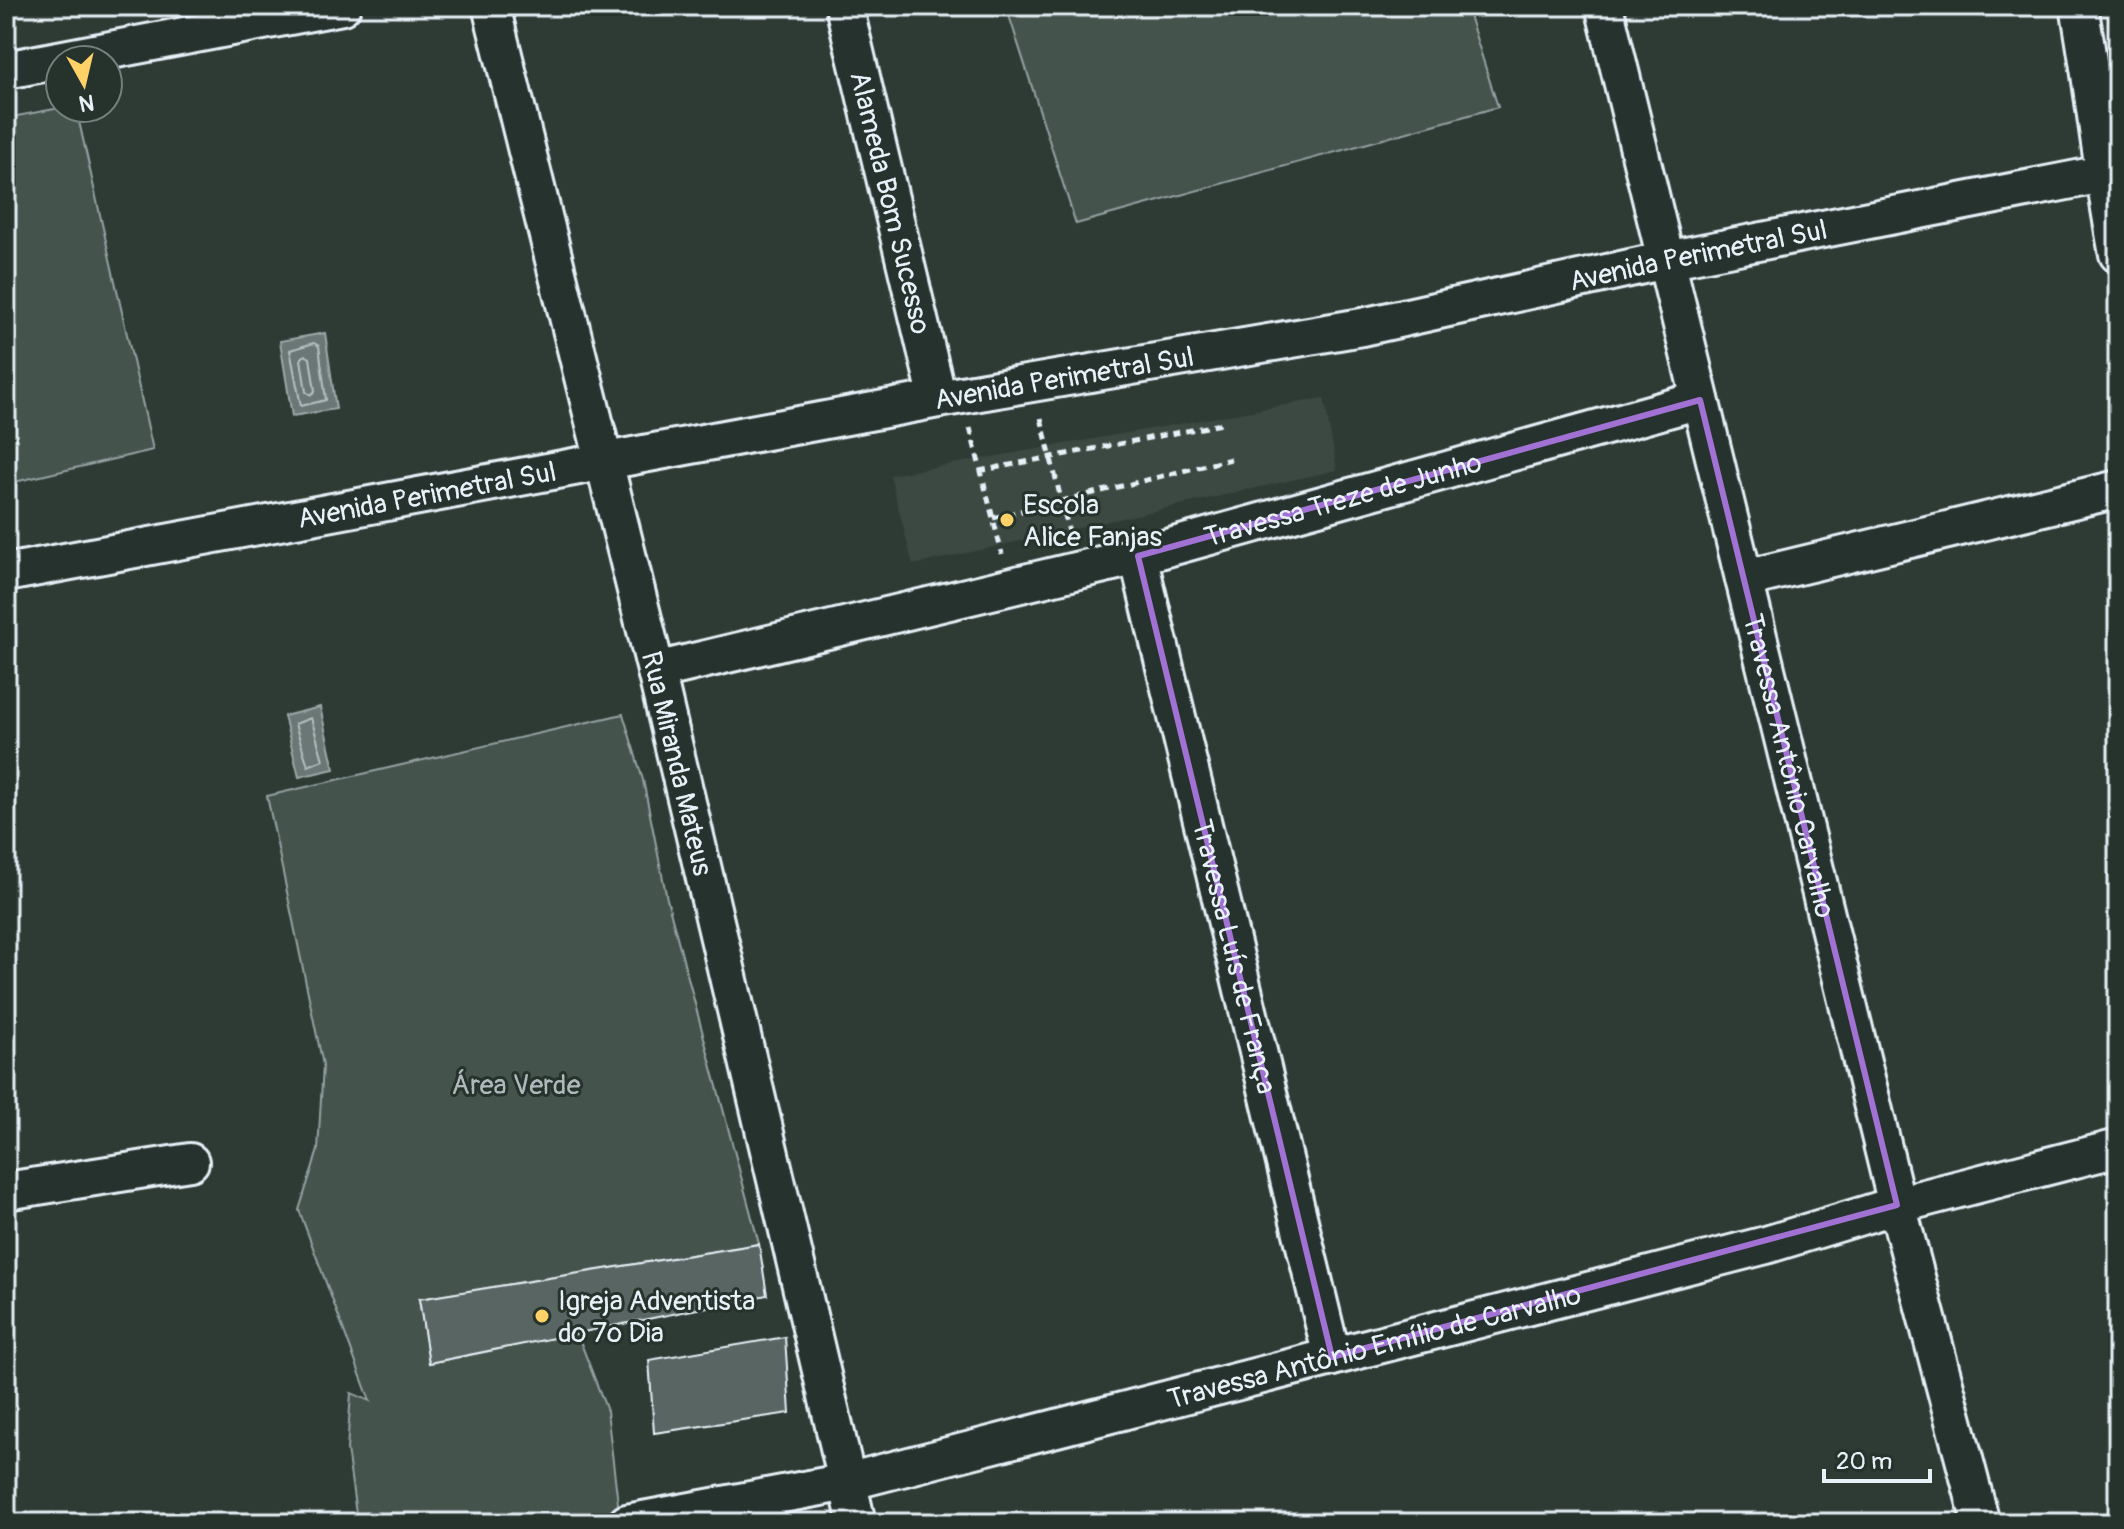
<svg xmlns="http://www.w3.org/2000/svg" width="2124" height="1529" viewBox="0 0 2124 1529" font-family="Pangolin,sans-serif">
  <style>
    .built { fill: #3b4843 }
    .green { fill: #45524e; stroke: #96a2a3; stroke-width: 2 }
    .water { fill: #6b7775; stroke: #9da8a9; stroke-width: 2 }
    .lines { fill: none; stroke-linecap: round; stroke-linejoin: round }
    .shore { stroke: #b6c0c4; stroke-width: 2 }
    .building { fill: #596563; stroke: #e8f1f8; stroke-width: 2 }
    .minor-casing { stroke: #e8f1f8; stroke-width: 42 }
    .path { stroke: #e8f1f8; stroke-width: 5; stroke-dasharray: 8 6; stroke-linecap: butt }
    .minor { stroke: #26332d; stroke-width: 36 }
    .marked { fill: none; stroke: #a171d3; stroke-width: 6; stroke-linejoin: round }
    .poi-dot { fill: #ffd166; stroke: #26332d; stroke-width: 3 }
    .labels { text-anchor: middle; stroke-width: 6; stroke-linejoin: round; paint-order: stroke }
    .street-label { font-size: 28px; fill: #e8f1f8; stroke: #26332d }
    .poi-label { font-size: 28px; fill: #e8f1f8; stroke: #26332d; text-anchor: start }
    .park-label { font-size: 28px; fill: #afb9bc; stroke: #26332d }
  </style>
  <rect width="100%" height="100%" fill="#2e3b35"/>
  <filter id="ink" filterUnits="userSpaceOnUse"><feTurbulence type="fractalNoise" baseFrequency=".0125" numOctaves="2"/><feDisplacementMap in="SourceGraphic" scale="16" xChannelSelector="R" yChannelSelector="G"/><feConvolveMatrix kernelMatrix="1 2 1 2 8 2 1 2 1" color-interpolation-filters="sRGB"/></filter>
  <g filter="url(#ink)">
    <!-- built -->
    <path class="built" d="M1324,398L1337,470L913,565L890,475Z"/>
    <!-- green -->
    <path class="green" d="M1006,6H1466L1498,107L1076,224Z
      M60,108H76L153,450L6,484V118Z
      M623,714L643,780L667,899L759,1244L419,1299L430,1363L577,1333L607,1411L619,1512L575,1523L357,1521L347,1449L351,1393L370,1401L299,1210L318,1150L323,1065L267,796Z"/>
    <!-- water -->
    <path class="water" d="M325,333L336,409L292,416L280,341Z
      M320,707L334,769L299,777L284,716Z"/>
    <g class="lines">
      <!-- shore -->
      <path class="shore" d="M314,343L319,346L326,400L301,406L290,350Z
        M305,355L310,358L315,391L311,395L306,392L301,359Z
        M311,718L323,760L308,766L295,724Z"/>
    </g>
    <!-- building -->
    <path class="building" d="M759,1244L767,1295L429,1363L419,1299Z
      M785,1337L790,1413L654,1433L649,1360Z"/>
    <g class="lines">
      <!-- minor casing -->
      <g class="minor-casing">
        <g id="minor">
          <path id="s1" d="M491,6L656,671L857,1523"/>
          <path id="s2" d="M844,6L938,399"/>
          <path id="s3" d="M1604,6L1897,1205L1981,1523"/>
          <path d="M2079,6C2094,89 2102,172 2118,254"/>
          <path d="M6,70L342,6"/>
          <path id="s4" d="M1138,556L1332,1357"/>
          <path id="s5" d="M6,573L938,399L1362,327L1666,260L2118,171"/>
          <path d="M1744,579L2118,489"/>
          <path id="s6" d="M656,671L1138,556L1700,400"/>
          <path d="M6,1191L190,1162"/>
          <path id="s7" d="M627,1523L847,1482L1766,1245L1897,1205L2118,1148"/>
        </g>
      </g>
      <!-- path -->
      <path class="path" d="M1041,418L1070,536
        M970,428L1002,554
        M979,471L1222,424
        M993,518L1231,459"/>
      <!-- minor -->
      <use href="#minor" class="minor"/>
    </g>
  </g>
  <!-- marked area -->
  <path class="marked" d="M1700,400L1897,1205L1332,1357L1138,556Z"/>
  <!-- markers -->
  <g class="poi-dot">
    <circle cx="1007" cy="520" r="8"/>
    <circle cx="542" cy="1316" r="8"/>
  </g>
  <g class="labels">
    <!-- street labels -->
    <g class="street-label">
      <text dy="10" stroke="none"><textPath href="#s2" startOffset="202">Alameda Bom Sucesso</textPath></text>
      <text dy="10" stroke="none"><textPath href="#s5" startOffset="1722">Avenida Perimetral Sul</textPath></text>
      <text dy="10" stroke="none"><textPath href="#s5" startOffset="1076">Avenida Perimetral Sul</textPath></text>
      <text dy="10" stroke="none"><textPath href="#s5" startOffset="428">Avenida Perimetral Sul</textPath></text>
      <text dy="10" stroke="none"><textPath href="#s6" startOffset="708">Travessa Treze de Junho</textPath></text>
      <text dy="10" stroke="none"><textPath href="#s1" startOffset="780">Rua Miranda Mateus</textPath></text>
      <text dy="10" stroke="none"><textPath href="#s3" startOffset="782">Travessa Antônio Carvalho</textPath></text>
      <text dy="10" stroke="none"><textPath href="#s4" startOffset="412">Travessa Luís de França</textPath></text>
      <text dy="10" stroke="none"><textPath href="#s7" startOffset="768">Travessa Antônio Emílio de Carvalho</textPath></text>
    </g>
    <!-- poi labels -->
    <g class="poi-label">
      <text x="1023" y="514">Escola<tspan x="1023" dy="32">Alice Fanjas</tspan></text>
      <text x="558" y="1310">Igreja Adventista<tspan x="558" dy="32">do 7º Dia</tspan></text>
    </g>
    <!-- park labels -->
    <g class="park-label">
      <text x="516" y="1094">Área Verde</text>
    </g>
  </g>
  <!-- margin -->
  <rect width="2124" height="1529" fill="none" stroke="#26332d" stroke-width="32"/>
  <rect x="16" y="16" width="2092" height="1497" fill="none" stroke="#e8f1f8" stroke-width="3" filter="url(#ink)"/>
  <!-- north arrow -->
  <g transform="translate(84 84) rotate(172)"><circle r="38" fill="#26332d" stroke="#747f7e" stroke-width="2"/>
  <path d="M0-6L14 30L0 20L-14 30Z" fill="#ffd166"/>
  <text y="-12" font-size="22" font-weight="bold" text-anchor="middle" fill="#e8f1f8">N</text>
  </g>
  <!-- scale -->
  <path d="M1824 1469v12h106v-12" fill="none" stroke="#e8f1f8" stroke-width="4"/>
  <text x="1836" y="1469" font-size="24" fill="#e8f1f8" stroke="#26332d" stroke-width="6" paint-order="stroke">20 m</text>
</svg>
